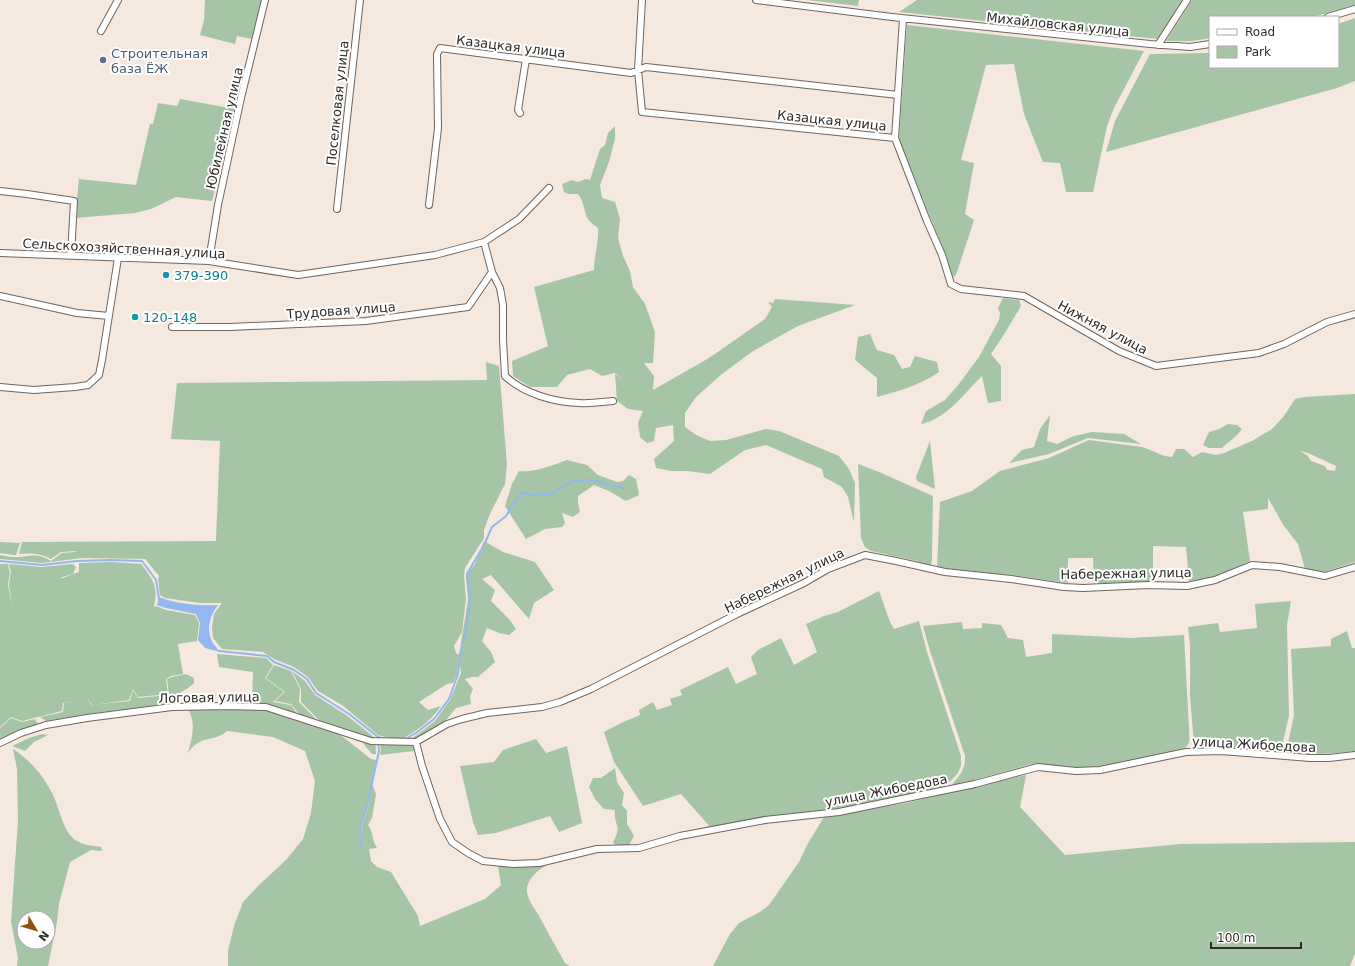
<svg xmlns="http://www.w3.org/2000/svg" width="1355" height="966" viewBox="0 0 1355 966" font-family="'DejaVu Sans',sans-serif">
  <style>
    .green { fill: #a6c5a7; fill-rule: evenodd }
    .water { fill: #92b8ef }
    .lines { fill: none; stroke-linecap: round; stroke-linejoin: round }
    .stream { stroke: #92b8ef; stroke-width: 2 }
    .minor-casing { stroke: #6f655d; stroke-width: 8 }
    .minor { stroke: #fff; stroke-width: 6 }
    .service-dot { fill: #5c6f8a; stroke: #fff; stroke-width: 1.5 }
    .culture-dot { fill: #0f9aa8; stroke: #fff; stroke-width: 1.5 }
    .labels { text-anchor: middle; stroke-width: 4; stroke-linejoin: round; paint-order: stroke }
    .street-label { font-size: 13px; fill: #302c28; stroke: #fff }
    .service-label { font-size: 13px; fill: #4e5e75; stroke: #fff; text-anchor: start }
    .culture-label { font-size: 13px; fill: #0d838f; stroke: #fff; text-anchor: start }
  </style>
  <rect width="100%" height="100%" fill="#f4e8df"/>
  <!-- green -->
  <path class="green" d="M205,0H262L252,39L237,36L235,44L200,35L204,20Z
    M807,0H859L858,6Z
    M917,0H1184L1158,39L899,12Z
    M1192,0H1355V6L1312,17H1210V38L1193,41H1166Z
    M1355,18V81L1337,88L1106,152L1115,121L1150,54L1210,53V67H1338V24Z
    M907,25L1144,51L1114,108L1107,126L1093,192H1066L1060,163L1043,162L1024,114L1014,64L986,65L961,160L974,163L965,214L974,220L956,275L952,278L943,249L899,139Z
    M180,99L235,109L212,201L176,197L151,209L135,213L75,218L79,179L136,185L150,124H153L158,103L177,106Z
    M615,126V139L609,162L600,185L602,198L615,202L620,219L618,238L623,256L630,271L633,287L645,304L655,332L653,363H644L654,376L653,390L709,358L765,319L772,307L768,302L773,303L775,299L855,305L798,326L753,351L722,374L696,397L685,413V427L696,435L710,441L726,440L766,429L779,431L839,456L849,469L855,483L854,522L848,497L842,487L824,477L822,469L766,445L745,450L710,474L687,471H671L656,468L654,459L674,441L673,425L656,428L654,441L647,443L640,437L638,423L643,411L628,409L617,401L615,374L623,380L615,373L602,376L590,369L567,375L557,387H530L513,376L512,361L548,346L534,287L594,270C594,256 599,242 598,228C593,224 588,221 586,215C583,206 584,202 578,194H568L564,192L562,184L572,180L578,182L586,179L590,180L600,149L605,145L608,133Z
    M1003,298L1019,300L1021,306L1005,333L991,354L1001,366V401L988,403L982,376C964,393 947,419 921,424L926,411L945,400L959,384L979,357L999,320L1000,313L998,308Z
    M870,334L877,350L894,355L902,369L910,367L915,356L937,362L939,372C921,385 898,391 877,397V378L855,360L858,337Z
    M486,362L499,366L507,465L505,484L489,516L484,530V538L465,568L464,576L466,599L462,632L454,646L456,653L459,655L468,600L466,576L475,564L484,541L503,552L535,562L554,590L534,603L529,619L491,575L482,579L495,590L491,601L510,620L516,629L509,635L499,633L487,628L482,641L491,652L495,662L478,677H472L465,679L473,689L470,696L471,704L456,708L442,725L420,737L414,751L380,755L381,750L379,739L401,745L417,735L435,721L450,700L461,673L459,657L457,674L453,683L447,684L419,702L428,710L441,706C429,723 416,731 399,741L378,735L342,705L318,691L308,677L294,667L274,659L263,652L222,649L213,638L212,627L214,614L222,603H200L165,598L160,595L158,579L159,576L145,559L82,558L42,563L0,559V555C4,556 9,557 13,557C30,558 33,551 51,561L62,553L75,552L76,551L61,552L51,559C40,553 31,553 19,554L22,542L216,541L220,441L171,439L177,383L487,380Z
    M1355,394V562L1324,572L1305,569L1298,544L1284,526L1268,498V509L1243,512L1250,561L1213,578L1189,581L1186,547L1153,546V581L1094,584L1093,558H1068V583L1011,575L944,569L937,567L940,502L972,491L1000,471L1049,458L1089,440L1142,447C1153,450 1160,456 1172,457L1176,449H1184L1193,457L1202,452L1216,455L1224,453L1252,441L1272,429L1284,416L1295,399L1304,397ZM1300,451L1308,453L1336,466L1335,471L1327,470L1325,466L1311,461L1308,456Z
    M1050,415L1047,441L1057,444L1074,436L1092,432L1124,434L1141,444L1088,438L1049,454L1009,463L1022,450L1034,447L1040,429Z
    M1228,424L1237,425L1242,429C1236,438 1229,441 1222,448H1209L1203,445L1209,432L1219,429Z
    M930,441L935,489L917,481L916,477Z
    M567,460L587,465L598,475L617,482L623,481L629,475L636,479L639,495L626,501L609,491L594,485L578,496V503L580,512L573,517L562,513L565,523L562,527L545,529L526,539L505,506L512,484L519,471C533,473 554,465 567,460Z
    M858,464L879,472L933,496L932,560L930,567L917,561L871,551L865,547L861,538Z
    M0,542L20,543L16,555H14L0,553Z
    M110,562L141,564C154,581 158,586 154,607L156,606L166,610L195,615L199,623L197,641L178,644L183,674L171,676L166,679L168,694L138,697L133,689L129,700L92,705L87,698L63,703L62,711L22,721L11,717L0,727V564H8L10,573L8,584L12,607L9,584L11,572L9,564L41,567L73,564L76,567L73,574L62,577L60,579L79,572L89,574L79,572V563Z
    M879,591L890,622L894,629L919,621L927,652L961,756V766L958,773L944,788L833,810L711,828L681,794L643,806L614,762L604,732L621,723L640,715L639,710L653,702L657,710L672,705L670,699L682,695L680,690L728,667L736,684L757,674L751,657L758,650L781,638L794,665L817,652L806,624L824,616L838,612Z
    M1291,601L1287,625L1289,716L1280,754L1191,750L1194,744L1190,696V645L1188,627L1218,623L1220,632L1257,628L1255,604Z
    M962,622L963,629L982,628V623L1001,625L1008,638L1023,640L1026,657L1052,653V634L1130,638L1184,635L1189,729C1189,739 1192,745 1181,750L1139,759L1098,767L1076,768L1038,764L1028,765L950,787C960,775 965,771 965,756L930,651L923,626Z
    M1347,631L1352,648H1355V751C1331,754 1309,755 1286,753L1294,715L1291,649L1331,646V639Z
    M217,654L266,658L273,665L265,678L284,692L273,702L291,705L298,715L252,704L253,672L219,667Z
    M274,665L291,671L300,689L299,702L317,720L300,715L291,704L275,701L285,692L266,678Z
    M292,671L305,681L315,695L346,715L375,738L376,754H372L362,742L357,741L339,727L319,720L301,702V689Z
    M186,674L194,678V683L188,688L181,692L176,703L87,714L46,721L40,717L63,712L64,703L87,698L91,705L130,701L133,690L138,698L169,695L167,679L172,677Z
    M187,708L240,709L244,710L252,708L266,709L334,730L371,759L376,760L367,806L359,830L362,849L363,850L361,831L368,807L372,784L376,794L372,818L368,825C374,833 371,838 377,848L369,849L371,861L377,867L391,872L418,916L420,926L485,899L501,885L498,866H546C537,870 526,881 527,892C528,900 534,908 538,914C547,931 556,947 565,963L570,966H228V951L234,926L243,902L259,885L286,860L303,839L311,813L315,781L305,751L273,737L227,731C214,743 200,734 188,753C192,738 197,721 187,708Z
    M11,718L22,722L35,719L38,724L17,731L0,738V728Z
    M42,734L48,735L34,742L25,751L12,746L29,738Z
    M536,739L546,753L567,746L582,823L559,832L550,816L496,833L478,835L473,822L460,766L494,762L503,750Z
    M13,749C31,761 42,774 52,793C60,808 62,832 77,841C83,845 94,846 101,847L102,851L91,850L70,862L59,904L57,922L48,966H17L18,958L11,922L18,820L17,769ZM24,918H48V942H24Z
    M615,768L617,782L624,793L622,805L627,811V824L634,836L629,845L616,846L613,842C623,824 613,826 615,810L604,809L595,799L589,787L593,778H601Z
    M1026,775L1020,807L1065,855L1180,844L1355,842V954L1350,966H713L730,934L739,923L760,912L769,905L799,862L807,845L824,817L906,803Z"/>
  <!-- water -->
  <path class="water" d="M159,597C175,604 201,606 218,605C211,614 206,627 211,639C212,643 217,648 220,652L205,648L198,640L200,623L196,614L166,608L157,605Z"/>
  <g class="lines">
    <!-- stream -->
    <path class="stream" d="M0,561L42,565L77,561L111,560L142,561L156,580L159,599
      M219,651L267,656L274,662L294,670L307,679L316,693L349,714L378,737L383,739
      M404,740L416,733L434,719L449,699L458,674L460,655L466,631L470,599L467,574L484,545L492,527L506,516L521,492L531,495L551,494L573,481L591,480L623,488
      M362,848L360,830L367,806L379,751L378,742"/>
    <!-- minor casing -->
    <g class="minor-casing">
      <path id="minor" d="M642,0L638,70L642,112L895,138
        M756,0L892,17L1150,44L1190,47L1210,44
        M1328,17L1355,9
        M903,19L895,138L927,221L942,255L951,284L961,289L1024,296L1119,351L1156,366L1259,353L1284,344L1327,322L1355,314
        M101,31L118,0
        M1158,45L1187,0
        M520,113L518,110L526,59
        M0,191L27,194L74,201L71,255
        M429,205L438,128L437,54L440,48L631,73L646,67L898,95
        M337,209L360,0
        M484,242L492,272L500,288L503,305V340L505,376C524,394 554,402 579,403C590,404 602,402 613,401
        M0,253L209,261L298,275L435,255L484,242L519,219L549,188
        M209,261L218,205L241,98L265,0
        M0,296L77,313L109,316
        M172,327H230L366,321L468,307L492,272
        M0,387L34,390L75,387L88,385L99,375L102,360L118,258
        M1355,567L1325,576L1280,567L1252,565L1215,580L1187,586L1148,585L1083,588L1064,587L1011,579L945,572L896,561L865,555L828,569L804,583L737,614L591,689L560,702L542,707L487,713L462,719L447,724L416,742L422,766L440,819L452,842L468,853L483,861L513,864L539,863L597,849L639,848L680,836L765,820L839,812L975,784L1038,767L1076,771L1100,770L1186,752L1221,751L1310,758H1329L1355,755
        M0,743L21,733L46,725L87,718L172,707L225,706L266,707L371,741L416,742"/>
    </g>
    <!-- minor -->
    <use href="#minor" class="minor"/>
  </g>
  <!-- markers -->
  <circle class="service-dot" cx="103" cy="60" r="4"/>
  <g class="culture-dot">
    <circle cx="166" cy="275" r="4"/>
    <circle cx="135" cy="317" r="4"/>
  </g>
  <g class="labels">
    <!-- street labels -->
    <g class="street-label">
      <text transform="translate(1058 24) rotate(6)" y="5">Михайловская улица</text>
      <text transform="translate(511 46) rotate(7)" y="5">Казацкая улица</text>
      <text transform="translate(337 103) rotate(-84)" y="5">Поселковая улица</text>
      <text transform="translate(832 120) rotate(6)" y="5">Казацкая улица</text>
      <text transform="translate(224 128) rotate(-77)" y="5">Юбилейная улица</text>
      <text transform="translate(124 248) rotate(3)" y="5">Сельскохозяйственная улица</text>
      <text transform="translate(341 310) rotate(-4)" y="5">Трудовая улица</text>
      <text transform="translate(1103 327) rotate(28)" y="5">Нижняя улица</text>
      <text transform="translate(1126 573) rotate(-1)" y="5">Набережная улица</text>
      <text transform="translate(784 580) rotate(-26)" y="5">Набережная улица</text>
      <text transform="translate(209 697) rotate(-1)" y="5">Логовая улица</text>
      <text transform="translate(1254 744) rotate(3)" y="5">улица Жибоедова</text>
      <text transform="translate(886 790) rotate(-11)" y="5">улица Жибоедова</text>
    </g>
    <!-- service labels -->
    <g class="service-label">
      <text x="111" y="58">Строительная<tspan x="111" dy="15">база ЁЖ</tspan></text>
    </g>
    <!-- culture labels -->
    <g class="culture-label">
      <text x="174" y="280">379-390</text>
      <text x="143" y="322">120-148</text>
    </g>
  </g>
  <!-- legend -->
  <rect x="1209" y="16" width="130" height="52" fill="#ffffff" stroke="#acaba9"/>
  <rect x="1217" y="29" width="20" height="6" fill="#ffffff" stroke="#acaba9"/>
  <text x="1245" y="36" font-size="12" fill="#302c28">Road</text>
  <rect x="1217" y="46" width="20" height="12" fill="#a6c5a7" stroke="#acaba9"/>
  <text x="1245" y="56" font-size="12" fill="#302c28">Park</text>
  <!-- north arrow -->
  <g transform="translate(36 930) rotate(128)"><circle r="19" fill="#ffffff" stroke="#acaba9"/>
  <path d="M0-3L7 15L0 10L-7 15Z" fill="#8d5210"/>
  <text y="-6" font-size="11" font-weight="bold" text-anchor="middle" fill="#302c28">N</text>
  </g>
  <!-- scale -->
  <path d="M1211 942v6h90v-6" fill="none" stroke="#302c28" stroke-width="2"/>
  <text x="1217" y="942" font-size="12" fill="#302c28" stroke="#ffffff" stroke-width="3" paint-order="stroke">100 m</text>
</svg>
